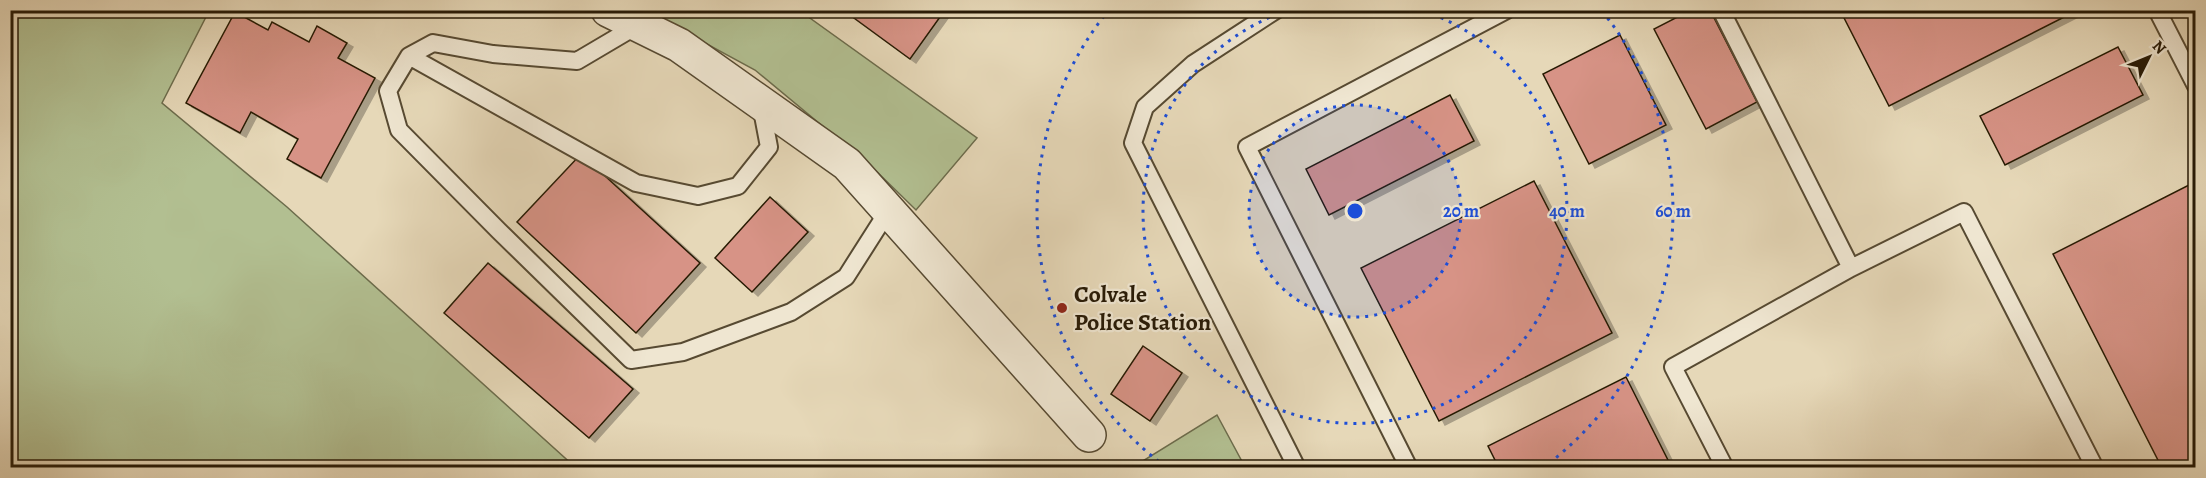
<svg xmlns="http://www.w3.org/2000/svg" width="2206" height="478" viewBox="0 0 2206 478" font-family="Alegreya,serif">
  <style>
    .green { fill: #b2bf91; stroke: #6c6c4c; stroke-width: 1.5 }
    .building { fill: #d79386; stroke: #271a06; stroke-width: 1.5; filter: url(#shadow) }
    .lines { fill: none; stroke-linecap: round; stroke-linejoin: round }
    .service-casing { stroke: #574a32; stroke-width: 20 }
    .minor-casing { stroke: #574a32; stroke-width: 36 }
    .service { stroke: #efe6d1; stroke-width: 16 }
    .minor { stroke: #efe6d1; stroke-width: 33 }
    .ring { fill: none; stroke: #1d4ed8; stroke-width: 3; stroke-dasharray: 3 6 }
    .poi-dot { fill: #8f2418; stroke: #efe6d1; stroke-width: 2 }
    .labels { text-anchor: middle; stroke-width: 4.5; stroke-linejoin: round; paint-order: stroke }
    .poi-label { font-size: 24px; font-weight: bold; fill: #271a06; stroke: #efe6d1; text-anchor: start }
    .centre { fill: #1d4ed8; stroke: #efe6d1; stroke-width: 3 }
    .ring-label { font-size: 18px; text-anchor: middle; font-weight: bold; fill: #1d4ed8; stroke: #efe6d1; stroke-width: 4.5; stroke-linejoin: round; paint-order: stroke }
  </style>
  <defs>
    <filter id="shadow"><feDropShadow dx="6" dy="4" stdDeviation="0" flood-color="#0004"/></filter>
  </defs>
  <rect width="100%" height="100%" fill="#e6d8b8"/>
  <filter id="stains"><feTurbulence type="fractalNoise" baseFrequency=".00333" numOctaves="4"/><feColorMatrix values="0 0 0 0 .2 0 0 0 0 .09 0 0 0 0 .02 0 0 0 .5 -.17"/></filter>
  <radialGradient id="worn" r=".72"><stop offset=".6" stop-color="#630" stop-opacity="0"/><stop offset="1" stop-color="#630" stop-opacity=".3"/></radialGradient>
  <!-- green -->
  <path class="green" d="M10,11H209L162,103L287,207L575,467H11Z
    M646,11H800L977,138L916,210L873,168L755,70Z
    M1217,415L1245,467H1133Z"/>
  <!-- building -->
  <path class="building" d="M843,10H945L910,59Z
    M1691,10H1710L1757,102L1706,129L1654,29Z
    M1840,10H2078L1889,106Z
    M235,12L268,30L272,22L309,42L317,26L347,43L338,58L375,78L321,178L287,159L298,139L251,112L240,133L186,103Z
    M1620,35L1666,125L1589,164L1543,74Z
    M2118,47L2143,95L2005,165L1980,116Z
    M1450,95L1474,141L1329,215L1306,169Z
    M581,154L700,263L636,333L517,222Z
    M1534,181L1612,333L1439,421L1361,268Z
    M2189,185L2196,197V468H2162L2053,254Z
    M770,197L808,232L752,292L715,258Z
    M488,263L633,389L589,438L444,313Z
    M1143,346L1182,373L1150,421L1111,394Z
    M1626,377L1672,468H1499L1488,446Z"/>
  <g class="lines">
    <!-- service casing -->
    <g class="service-casing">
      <path id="service" d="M1276,10L1193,64L1145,107L1133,143L1297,468
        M1721,10L1851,268
        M2157,10L2196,86
        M638,25L577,61L493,54L433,43L409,56L388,91L399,130L499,231L631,360L683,352L791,312L846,277L888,211
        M409,56L636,183L698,196L738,186L769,147L761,105
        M1409,468L1247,147L1507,10
        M1725,468L1673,367L1851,268L1964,212L2095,468"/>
    </g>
    <!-- minor casing -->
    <g class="minor-casing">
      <path id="minor" d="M608,10L679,45L847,164L1089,435"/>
    </g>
    <!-- service -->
    <use href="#service" class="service"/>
    <!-- minor -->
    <use href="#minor" class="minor"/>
  </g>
  <!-- distance rings -->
  <circle cx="1355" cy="211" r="106" fill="#1d4ed8" fill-opacity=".12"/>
  <g class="ring">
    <circle cx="1355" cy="211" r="106"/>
    <path d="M1424 11A212 212 0 1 1 1286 11"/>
    <path d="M1166 467A318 318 0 0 1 1108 11M1602 11A318 318 0 0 1 1544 467"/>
  </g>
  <!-- markers -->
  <circle class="poi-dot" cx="1062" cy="308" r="6"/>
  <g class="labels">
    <!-- poi labels -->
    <g class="poi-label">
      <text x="1074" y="302">Colvale<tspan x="1074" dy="28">Police Station</tspan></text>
    </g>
  </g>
  <circle cx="1355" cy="211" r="9" class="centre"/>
  <g class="ring-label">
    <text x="1461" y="217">20 m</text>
    <text x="1567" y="217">40 m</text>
    <text x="1673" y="217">60 m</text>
  </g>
  <!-- margin -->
  <rect width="2206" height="478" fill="none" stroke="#e6d8b8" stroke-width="36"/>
  <rect x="12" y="12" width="2182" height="454" fill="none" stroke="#271a06" stroke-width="3"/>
  <rect x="18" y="18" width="2170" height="442" fill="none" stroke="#271a06" stroke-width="1.5"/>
  <!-- north arrow -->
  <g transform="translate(2149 57) rotate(47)" stroke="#efe6d1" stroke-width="4.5" paint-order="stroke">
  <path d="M0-4.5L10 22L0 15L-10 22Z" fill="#271a06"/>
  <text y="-9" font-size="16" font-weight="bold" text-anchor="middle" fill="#271a06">N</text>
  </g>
  <rect width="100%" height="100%" filter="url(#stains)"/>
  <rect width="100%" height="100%" fill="url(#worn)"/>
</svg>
